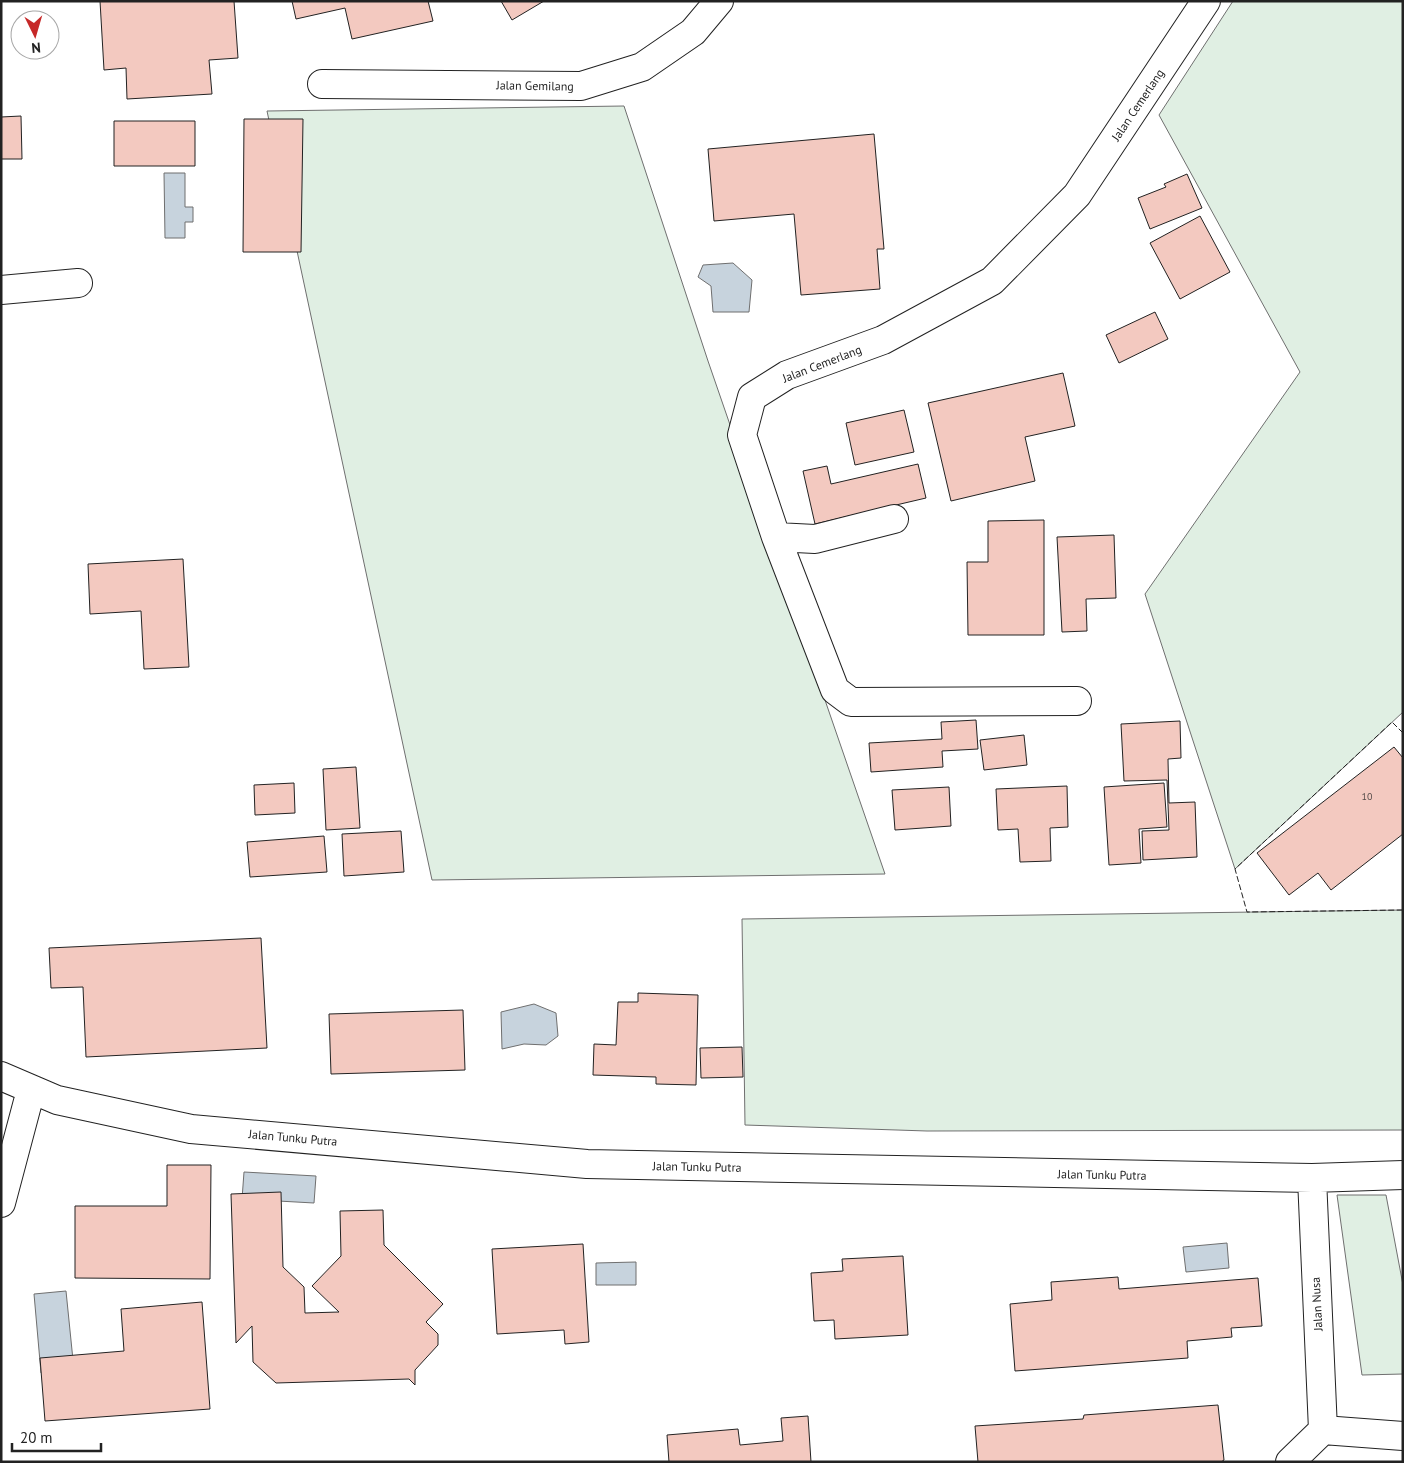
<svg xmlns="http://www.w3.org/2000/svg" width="1404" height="1463" viewBox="0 0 1404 1463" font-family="'PT Sans',sans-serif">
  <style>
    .green { fill: #e0efe3; stroke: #6f6f6f }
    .water { fill: #c7d3dd; stroke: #6f6f6f }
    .building { fill: #f3c9c0; stroke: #222 }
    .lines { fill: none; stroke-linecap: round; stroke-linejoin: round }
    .minor-casing { stroke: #222; stroke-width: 30 }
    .minor { stroke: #fff; stroke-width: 28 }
    .fence { stroke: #222; stroke-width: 1; stroke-dasharray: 6 2.5; stroke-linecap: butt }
    .labels { text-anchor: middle; stroke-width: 4; stroke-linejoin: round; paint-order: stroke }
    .number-label { font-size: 10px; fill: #564c4a }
    .street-label { font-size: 12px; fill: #222; stroke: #fff }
  </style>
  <rect width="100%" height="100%" fill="#fff"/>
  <!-- green -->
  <path class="green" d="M1233,1H1403V712L1235,869L1145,594L1300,372L1159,115Z
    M624,106L708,361L885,874L432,880L267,111Z
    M1403,910V1130L927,1131L745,1125L742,919Z
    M1337,1195H1386L1403,1285V1374L1362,1375Z"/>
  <!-- water -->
  <path class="water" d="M164,173H185V207H193V222H185V238H165Z
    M733,263L752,280L749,312H713L711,286L698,277L703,265Z
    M534,1004L556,1013L558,1036L546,1045L524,1044L502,1049L501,1012Z
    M244,1172L316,1176L314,1203L242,1199Z
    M1227,1243L1229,1268L1186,1272L1183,1247Z
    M636,1262V1285H596V1263Z
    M66,1291L74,1370L41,1373L34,1294Z"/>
  <!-- building -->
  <path class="building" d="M100,1H234L238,58L209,60L212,94L127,99L126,68L104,70Z
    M292,1H428L433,21L352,39L345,8L296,19Z
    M501,1H544L512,20Z
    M21,116L22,159H1V117Z
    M244,119H303L301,252H243Z
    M114,121H195V166H114Z
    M874,134L884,249H877L880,289L801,295L794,214L714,221L708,149Z
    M1187,174L1202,208L1150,229L1138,198L1166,187L1164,184Z
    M1200,216L1230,272L1180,299L1150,243Z
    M1155,312L1168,339L1119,363L1106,335Z
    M1063,373L1075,426L1025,437L1035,481L951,501L928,403Z
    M904,410L914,452L855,465L846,423Z
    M918,464L926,498L815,524L803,471L827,466L831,484Z
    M1044,520V635H968L967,562H988V521Z
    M1114,535L1116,598L1086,599L1087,631L1062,632L1057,537Z
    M183,559L189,667L144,669L141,611L90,614L88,564Z
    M976,720L978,749L942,751L943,767L871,772L869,743L942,739L941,722Z
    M1180,721L1181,758L1168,759L1169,803L1195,802L1197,857L1143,860L1142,831L1169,830L1167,780L1124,781L1121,724Z
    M1024,735L1027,765L984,770L980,740Z
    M1394,747L1403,758V834L1331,890L1318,873L1289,895L1257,853Z
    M356,767L360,828L326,830L323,769Z
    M294,783L295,813L255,815L254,785Z
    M1164,783L1167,827L1139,829L1141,863L1109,865L1104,787Z
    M1067,786L1068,827L1050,828L1051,861L1020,862L1018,829L998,830L996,789Z
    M949,787L951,826L895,830L892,790Z
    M401,831L404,872L344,876L342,834Z
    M324,836L327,872L250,877L247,842Z
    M261,938L267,1048L86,1057L83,987L51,988L49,948Z
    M638,993L698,995L696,1085L656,1084V1077L593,1075L594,1044L616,1045L618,1002H638Z
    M463,1010L465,1070L331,1074L329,1014Z
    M742,1047L743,1077L701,1078L700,1048Z
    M167,1165H211L210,1279L75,1278V1206H167Z
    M281,1192L283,1267L304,1287L305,1313L339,1312L312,1286L341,1256L340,1211L383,1210L384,1245L443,1304L426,1322L438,1334V1345L415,1370V1385L409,1379L276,1383L253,1362L252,1326L236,1343L231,1194Z
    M583,1244L589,1342L565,1344L564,1330L497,1334L492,1249Z
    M903,1256L908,1335L835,1339L834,1320L814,1321L811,1273L843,1271L842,1259Z
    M1118,1277L1119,1289L1258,1278L1262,1326L1231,1328L1232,1337L1187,1341L1188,1358L1015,1371L1010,1304L1052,1300L1051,1282Z
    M202,1302L210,1409L45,1421L40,1358L124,1351L121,1309Z
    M1218,1405L1224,1460L1221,1462H978L975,1426L1083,1419L1084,1415Z
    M808,1416L811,1462H669L667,1435L738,1429L740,1445L783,1441L781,1418Z"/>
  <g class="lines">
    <!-- minor casing -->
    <g class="minor-casing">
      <path id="minor" d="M322,84L581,86L642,67L693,32L719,1
        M1,290L78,283
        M776,537L815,539L894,519
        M1077,701L851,702L835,690L776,537L742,435L752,397L787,375L883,340L992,281L1077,195L1206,1
        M1,1076L57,1100L191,1129L587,1164L1312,1178L1403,1175
        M1312,1178L1323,1430
        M1,1203L31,1090
        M1290,1462L1323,1430L1403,1436"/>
    </g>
    <!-- minor -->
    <use href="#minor" class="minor"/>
    <!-- fence -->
    <path class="fence" d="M1403,733L1392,722L1235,869L1247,912L1403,910"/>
  </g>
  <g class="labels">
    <!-- number labels -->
    <g class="number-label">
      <text x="1367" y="800">10</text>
    </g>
    <!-- street labels -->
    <g class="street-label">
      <text transform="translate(535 86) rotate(1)" y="4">Jalan Gemilang</text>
      <text transform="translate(1138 105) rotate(-56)" y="4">Jalan Cemerlang</text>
      <text transform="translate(822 364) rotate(-21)" y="4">Jalan Cemerlang</text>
      <text transform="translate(293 1138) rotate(5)" y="4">Jalan Tunku Putra</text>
      <text transform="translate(697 1167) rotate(1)" y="4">Jalan Tunku Putra</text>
      <text transform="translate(1102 1175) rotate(1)" y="4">Jalan Tunku Putra</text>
      <text transform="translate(1317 1304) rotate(-93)" y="4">Jalan Nusa</text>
    </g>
  </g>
  <!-- border -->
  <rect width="1404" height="1463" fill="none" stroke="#222222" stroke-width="5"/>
  <!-- north arrow -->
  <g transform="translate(35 35) rotate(175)"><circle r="24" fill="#ffffff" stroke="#a7a7a7"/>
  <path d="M0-4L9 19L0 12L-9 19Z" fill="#c62828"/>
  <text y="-8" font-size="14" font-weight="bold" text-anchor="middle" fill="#222222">N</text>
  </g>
  <!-- scale -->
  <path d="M12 1443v8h89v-8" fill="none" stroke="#222222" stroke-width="2.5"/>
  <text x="20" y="1443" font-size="15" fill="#222222" stroke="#ffffff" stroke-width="4" paint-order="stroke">20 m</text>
</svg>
